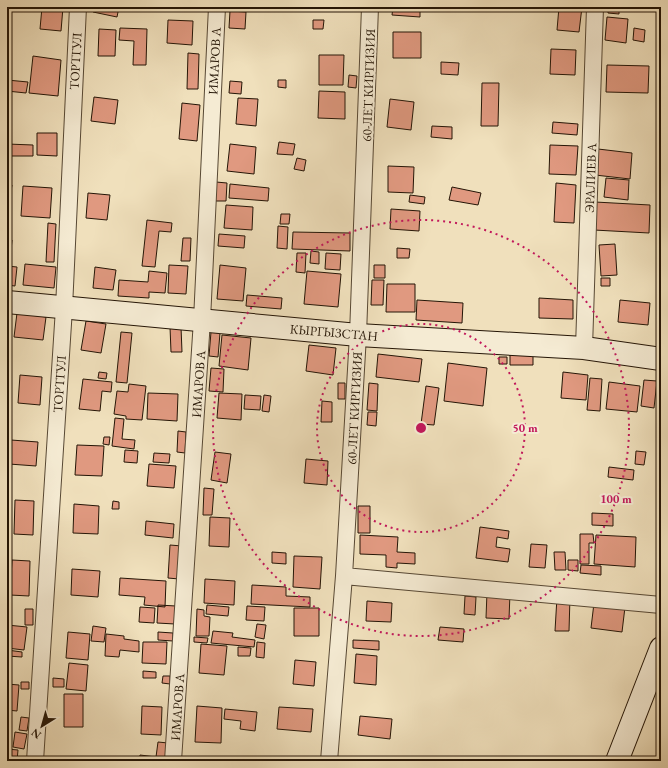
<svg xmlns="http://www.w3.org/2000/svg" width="668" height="768" viewBox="0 0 668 768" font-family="'EB Garamond',serif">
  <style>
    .building { fill: #e09980; stroke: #241506 }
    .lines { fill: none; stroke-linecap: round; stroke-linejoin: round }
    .street-casing { stroke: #574834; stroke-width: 18 }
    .secondary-casing { stroke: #241506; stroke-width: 24 }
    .street { stroke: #f5ebd3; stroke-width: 16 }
    .secondary { stroke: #f5ebd3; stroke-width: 22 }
    .ring { fill: none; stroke: #c2185b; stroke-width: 2; stroke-dasharray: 2 4 }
    .labels { text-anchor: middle; stroke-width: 4; stroke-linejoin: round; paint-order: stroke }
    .street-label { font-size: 13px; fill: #241506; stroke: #f5ebd3 }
    .centre { fill: #c2185b; stroke: #f5ebd3; stroke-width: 2 }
    .ring-label { font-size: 12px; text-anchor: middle; font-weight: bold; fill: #c2185b; stroke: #f5ebd3; stroke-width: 4; stroke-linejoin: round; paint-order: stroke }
  </style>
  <rect width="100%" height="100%" fill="#f0e0bc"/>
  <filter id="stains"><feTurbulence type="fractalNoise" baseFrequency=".005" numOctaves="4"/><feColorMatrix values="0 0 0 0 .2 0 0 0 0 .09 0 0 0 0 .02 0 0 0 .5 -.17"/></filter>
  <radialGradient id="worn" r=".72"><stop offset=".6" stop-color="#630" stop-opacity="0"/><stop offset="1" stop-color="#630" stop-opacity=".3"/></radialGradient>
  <!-- building -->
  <path class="building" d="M42,7H63L61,31L40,29Z
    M94,7H119L117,17L93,12Z
    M393,7H420V17L392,15Z
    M559,7H582L579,32L557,30Z
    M608,7H619V14L608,13Z
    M230,11L246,12L245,29L229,28Z
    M607,17L628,19L626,43L605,40Z
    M168,20L193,21L192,45L167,43Z
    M313,20H324L323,29H313Z
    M120,28L147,29L146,65H133L134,41L119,40Z
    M634,28L645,30L644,42L633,40Z
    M99,29L116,30L115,56H98Z
    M393,32H421V58H393Z
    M551,49L576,50L575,75L550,74Z
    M188,53L199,54L198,89H187Z
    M319,55H344L343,85H319Z
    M33,56L61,60L58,96L29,93Z
    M441,62L459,63L458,75L441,74Z
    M607,65L649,66L648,93L606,92Z
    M349,75L357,76L356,88L348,87Z
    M7,80L28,82L26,93L7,91Z
    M278,80H286V88L278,87Z
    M230,81L242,82L241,94L229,93Z
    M482,83H499L498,126H481Z
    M319,91L345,92V119L318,118Z
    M94,97L118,100L115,124L91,121Z
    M238,98L258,99L256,126L236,124Z
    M390,99L414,102L411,130L387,127Z
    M182,103L200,105L197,141L179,139Z
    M553,122L578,124L577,135L552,133Z
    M432,126L452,127V139L431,137Z
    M37,133H57V156L37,155Z
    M279,142L295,144L293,155L277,154Z
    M7,144L33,145V156H7Z
    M230,144L256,147L254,174L227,171Z
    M550,145L578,146L576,175L549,174Z
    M598,149L632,153L630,179L595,175Z
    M297,158L306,160L304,171L294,169Z
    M388,166L414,167L413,193L388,192Z
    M606,178L629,180L628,200L604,197Z
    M216,182L227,183L226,201H215Z
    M556,183L576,185L574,223L554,222Z
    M7,184L12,185L7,214Z
    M230,184L269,188L268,201L229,198Z
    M23,186L52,188L50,218L21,216Z
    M452,187L481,193L478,205L449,200Z
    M88,193L110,195L107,220L86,218Z
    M410,195L425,197L424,204L409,202Z
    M595,202L650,205L649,233L594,230Z
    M226,205L253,207L252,230L224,228Z
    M391,209L420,211L419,231L390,229Z
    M281,214H290L289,224H280Z
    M147,220L172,223L171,232L159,231L155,267L142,266Z
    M48,223L56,224L54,262H46Z
    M278,226L288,227L287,249L277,248Z
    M293,232L350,233V251L292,249Z
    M219,234L245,236L244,248L218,246Z
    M183,238H191L190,261H181Z
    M7,239L12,240L10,261H7Z
    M615,244L617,275L601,276L599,245Z
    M397,248L410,249L409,258H397Z
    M311,251L319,252V264L310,263Z
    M297,253H306L305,273L296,272Z
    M326,253L341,254L340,270L325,269Z
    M25,264L56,267L54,288L23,285Z
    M169,265L188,266L186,294L168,293Z
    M220,265L246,268L243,301L217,299Z
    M374,265H385V278H374Z
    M7,266L17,267L15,286L7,285Z
    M95,267L116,270L113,290L93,288Z
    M149,271L167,273L165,293L149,292V298L118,296L119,280L148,282Z
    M307,271L341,274L338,307L304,304Z
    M601,278H610V286H601Z
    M372,280H384L383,305H371Z
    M387,284H415V312H386Z
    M247,295L282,298L281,309L246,306Z
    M539,298L573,300V319L539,318Z
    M417,300L463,303L462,323L416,320Z
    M620,300L650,303L648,325L618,322Z
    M17,313L46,317L43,340L14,337Z
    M86,321L106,324L101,353L81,350Z
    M170,327H181L182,352H171Z
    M121,332L132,333L127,383L116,382Z
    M211,332L220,333L218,357L209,356Z
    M222,335L251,338L248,370L219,366Z
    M309,345L336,348L333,375L306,371Z
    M510,353L533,354V365H510Z
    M378,354L422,359L419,382L376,377Z
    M499,357H507V364H499Z
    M448,363L487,368L483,406L444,401Z
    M211,368L224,369L223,392L209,391Z
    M99,372L107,373L106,379L98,378Z
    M563,372L588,375L586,400L561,398Z
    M20,375L42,377L40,405L18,403Z
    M590,378L602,379L600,411L587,410Z
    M83,379L112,382L111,392L102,391L100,411L79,409Z
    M644,380L657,381L654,408L641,406Z
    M609,382L640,386L637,412L606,409Z
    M338,383H345V399H338Z
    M369,383L378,384L377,411L367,410Z
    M129,384L146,386L142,420L126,419V416L114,414L117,391L128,392Z
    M426,386L439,388L434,425L421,424Z
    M148,393L178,394L177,421L147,419Z
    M219,393L242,394L241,420L217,418Z
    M245,395L261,396L260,410L244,409Z
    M264,395L271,396L269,412L262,411Z
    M322,401L332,402V422H321Z
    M368,412H377L376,426L367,425Z
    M115,418L124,419L122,439L135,440L134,449L112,446Z
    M178,431L186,432L185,453L177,452Z
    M104,437H110L109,445L103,444Z
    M11,440L38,442L36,466L9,464Z
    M77,445L104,446L102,476L75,475Z
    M125,450L138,451L137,463L124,462Z
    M636,451L646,452L644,465L635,464Z
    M215,452L231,454L227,483L211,480Z
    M154,453L170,454L169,463L153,462Z
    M306,459L328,461L327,485L304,483Z
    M149,464L176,466L174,488L147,486Z
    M609,467L634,470L633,480L608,477Z
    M204,488L214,489L212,515H203Z
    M15,500L34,501L33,535L14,534Z
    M113,501L119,502V509H112Z
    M74,504L99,506L98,534L73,533Z
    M358,506H370V533H358Z
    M592,513L613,514V526L592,525Z
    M210,517L230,518L229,547L209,546Z
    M146,521L174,524L173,538L145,535Z
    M480,527L509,531L508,539L497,537L496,547L510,549L508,562L476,558Z
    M580,534H593L594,543H589V564H580Z
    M360,535L398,537L397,552L415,553V564L397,563V568L386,567V555L360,554Z
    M596,535L636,537L635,567L594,564Z
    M531,544L547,545L545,568L529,567Z
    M170,545L182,546L179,579L168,578Z
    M272,552L286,553V564L272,563Z
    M554,552H565L566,570H555Z
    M294,556L322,557L320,589L293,587Z
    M7,560H10L9,571H7Z
    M12,560L30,561L29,596L10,595Z
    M568,560H578V571L568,570Z
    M581,565L601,566V575L580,573Z
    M72,569L100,571L98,597L71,595Z
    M120,578L166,581L165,607L144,605L145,597L119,595Z
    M205,579L235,581L234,605L204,603Z
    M252,585L286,587V596L310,597V607L251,604Z
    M487,592L510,593L509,619L486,618Z
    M465,596L476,597L475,615L464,614Z
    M557,597H570L569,631H555Z
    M367,601L392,603L391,622L366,621Z
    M594,603L625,607L622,632L591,628Z
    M158,605L176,606L175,624L157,623Z
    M207,605L229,607L228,616L206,614Z
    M247,606L265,607L264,621L246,620Z
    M140,607L155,608L154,623L139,622Z
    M294,608H319V636H294Z
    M25,609H33V625H25Z
    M197,609L204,610V616L210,617L209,636H196Z
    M257,624L266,625L264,639L255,637Z
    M7,625L27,627L24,650L7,648Z
    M93,626L106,628L104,642L91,641Z
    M440,627L464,629L463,642L438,640Z
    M213,631L233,633L232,637L255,640L254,647L211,643Z
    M68,632L90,634L88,660L66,658Z
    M158,632L173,633V641L158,640Z
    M106,634L124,636V639L139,641V652L120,650L119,657L105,656Z
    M194,637L208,638L207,643L194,642Z
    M353,640L379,641V650L353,648Z
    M143,642H167L166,664L142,663Z
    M257,642L265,643L264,658L256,657Z
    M201,644L227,646L224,675L199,673Z
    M238,647L251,648L250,656H238Z
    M7,650L22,652V657L7,656Z
    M356,654L377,656L376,685L354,683Z
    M295,660L316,662L314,686L293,684Z
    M69,663L88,665L86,691L66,689Z
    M143,671L156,672V678H143Z
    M163,676H170V684L162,683Z
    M53,678L64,679V687H53Z
    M21,682H29V689H21Z
    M7,684L19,685L17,711L7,710Z
    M64,694H83V727H64Z
    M142,706L162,707L161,735L141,734Z
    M197,706L222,708L221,743L195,742Z
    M279,707L313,709L311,732L277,729Z
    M225,709L257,712L255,731L240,729L241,721L224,719Z
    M360,716L392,719L390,739L358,735Z
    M21,717L29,718L27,731L19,730Z
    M15,732L27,734L24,749L13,747Z
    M158,742L168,743L165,761H139L140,755L156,757Z
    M7,749L18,750L17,761H7Z"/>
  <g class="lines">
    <!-- street casing -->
    <g class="street-casing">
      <path id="street" d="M584,348L595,7
        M344,576L661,605
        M35,761L64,308L78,7
        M173,761L202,320L217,7
        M329,761L344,576L358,335L370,7"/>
    </g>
    <!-- secondary casing -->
    <g class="secondary-casing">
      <path id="secondary" d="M7,302L358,335L584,348L661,359
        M617,761L661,648"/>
    </g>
    <!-- street -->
    <use href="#street" class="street"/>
    <!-- secondary -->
    <use href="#secondary" class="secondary"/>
  </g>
  <!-- distance rings -->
  <g class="ring">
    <circle cx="421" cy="428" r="104"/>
    <circle cx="421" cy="428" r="208"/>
  </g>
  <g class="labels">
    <!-- street labels -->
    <g class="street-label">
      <text transform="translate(75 61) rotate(-87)" y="5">ТОРТГУЛ</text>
      <text transform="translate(214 61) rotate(-87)" y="5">ИМАРОВ А</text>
      <text transform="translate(368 85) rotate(-88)" y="5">60-ЛЕТ КИРГИЗИЯ</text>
      <text transform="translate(590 178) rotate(-88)" y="5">ЭРАЛИЕВ А</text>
      <text transform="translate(334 332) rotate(5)" y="5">КЫРГЫЗСТАН</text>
      <text transform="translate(59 384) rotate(-86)" y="5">ТОРТГУЛ</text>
      <text transform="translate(198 384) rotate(-86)" y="5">ИМАРОВ А</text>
      <text transform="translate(354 408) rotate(-87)" y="5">60-ЛЕТ КИРГИЗИЯ</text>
      <text transform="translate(177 707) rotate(-86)" y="5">ИМАРОВ А</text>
    </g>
  </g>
  <circle cx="421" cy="428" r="6" class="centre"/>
  <g class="ring-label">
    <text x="525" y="432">50 m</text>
    <text x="616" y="503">100 m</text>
  </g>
  <!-- margin -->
  <rect width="668" height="768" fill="none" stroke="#f0e0bc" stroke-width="24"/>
  <rect x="8" y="8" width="652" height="752" fill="none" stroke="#241506" stroke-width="2"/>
  <rect x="12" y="12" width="644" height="744" fill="none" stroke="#241506"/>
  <!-- north arrow -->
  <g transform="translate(42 726) rotate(217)" stroke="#f5ebd3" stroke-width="3" paint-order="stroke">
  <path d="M0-3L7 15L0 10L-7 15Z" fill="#241506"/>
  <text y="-6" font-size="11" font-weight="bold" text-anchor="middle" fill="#241506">N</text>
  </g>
  <rect width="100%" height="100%" filter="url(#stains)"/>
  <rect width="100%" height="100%" fill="url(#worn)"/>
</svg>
